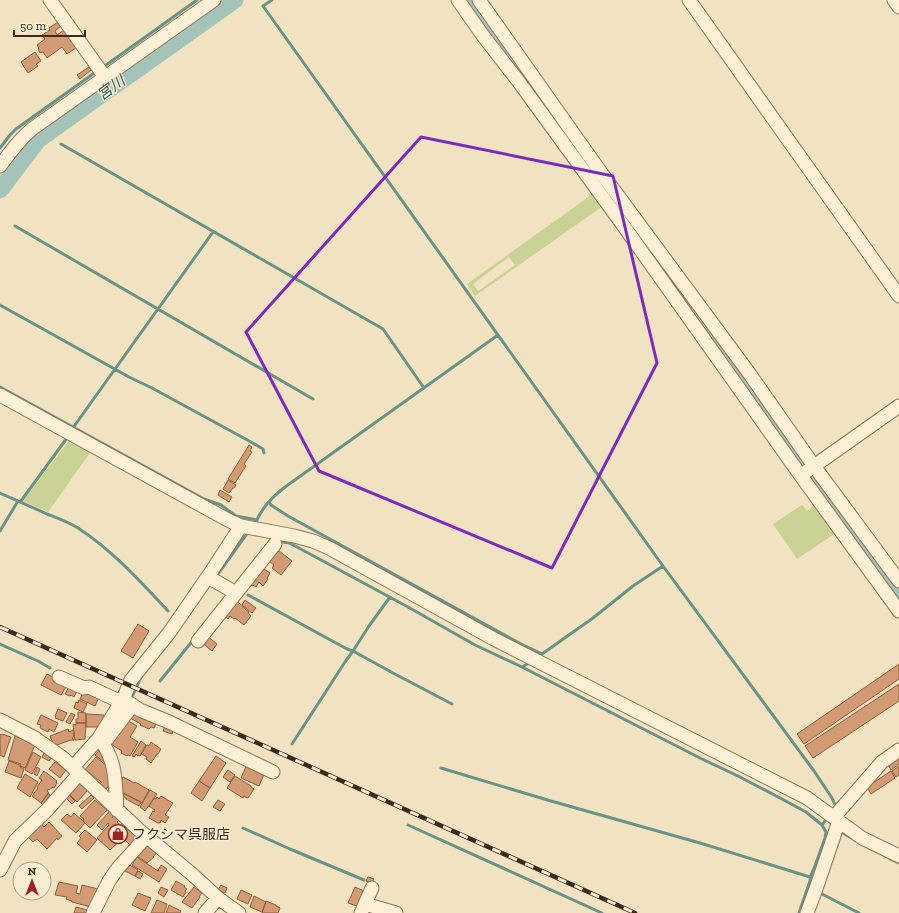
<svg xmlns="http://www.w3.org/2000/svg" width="899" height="913" viewBox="0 0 899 913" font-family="'Zilla Slab','Noto Sans JP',serif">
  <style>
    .green { fill: #cad194; fill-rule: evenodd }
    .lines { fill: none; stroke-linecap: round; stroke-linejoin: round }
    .stream { stroke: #6a9388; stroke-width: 3 }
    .river { stroke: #a4c4ba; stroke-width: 17 }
    .building { fill: #d39b74; stroke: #8e5b3b }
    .minor-casing { stroke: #8d7357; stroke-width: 15 }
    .minor { stroke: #fbf0d6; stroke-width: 13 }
    .rail-casing { stroke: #3b2b1d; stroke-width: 4.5 }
    .rail { stroke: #f8edd2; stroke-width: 3; stroke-dasharray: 9; stroke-linecap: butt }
    .marked { fill: none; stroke: #7b2cbf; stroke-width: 3; stroke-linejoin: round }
    .labels { text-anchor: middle; stroke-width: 3; stroke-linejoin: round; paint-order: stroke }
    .poi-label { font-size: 14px; fill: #3b2b1d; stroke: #f8edd2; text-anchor: start }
    .water-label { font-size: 15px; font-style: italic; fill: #2b5c59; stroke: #f8edd2 }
  </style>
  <rect width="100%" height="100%" fill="#f1e3c2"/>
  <!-- green -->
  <path class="green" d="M594,193L603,206L475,296L467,284ZM509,257L515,265L478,291L473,284Z
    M71,438L92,450L48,512L23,501Z
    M816,504L836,533L797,559L773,524L802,505L807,511Z"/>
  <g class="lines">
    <!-- stream -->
    <path class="stream" d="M272,0L263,6L663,566L814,771L832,798L836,807
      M102,68L197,0
      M46,135L52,139
      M61,144L383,329L424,388
      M0,148L10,135L16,129L93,74
      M15,226L313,399
      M0,305L129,377L152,388L251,442L263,449L264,453
      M0,387L204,499L221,505L236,516L257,520
      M73,429L75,425L213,232
      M0,493C16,500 32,507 47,514C57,518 68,522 78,528C112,550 140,581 168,611
      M21,501L67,438
      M269,502L271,505L288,516L521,644L542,654L593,618L633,586L663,566
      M256,522C262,507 272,497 285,487L498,335
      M0,531L18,501
      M278,541L289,543L297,547L408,607L475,645L522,667L529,663
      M215,578L246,535
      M248,595L347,649L353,651L393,673L452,704
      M0,644L38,661L50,668
      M522,667L702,759L738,776L782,799L806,812L822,825
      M160,681L194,639
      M130,701L142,675
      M292,744L345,662L353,651L369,626L390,597
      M441,768L551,801L700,843L810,877
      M408,825L602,913
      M243,828L290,849L364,880
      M843,833L853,839
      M890,859L899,863
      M822,894L859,913
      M799,913L810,881L811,875L815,866L825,838L826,832L822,825L825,821"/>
    <!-- river -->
    <path class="river" d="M469,0L846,525L899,596
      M0,190L38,140L56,127L235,0"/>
  </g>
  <!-- building -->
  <path class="building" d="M58,22L61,26L55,31L57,35L64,30L76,48L67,54L62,47L47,58L43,52L40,53L38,49L39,48L37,45L45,39L42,35L50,30L49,28Z
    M35,52L41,61L36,64L38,66L28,73L21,62Z
    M89,67L91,70L80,79L77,75Z
    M249,445L252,447L250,451L252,452L244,464L246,466L235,483L228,479Z
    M228,480L236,485L234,488H233L229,493L223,489Z
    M220,490L232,497L229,502L218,495Z
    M274,547L292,561L281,575L272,568L274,565L265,558Z
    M257,565L263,570L264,569L270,573L267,578L268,579L263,586L259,582L256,587L253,585V586L246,582Z
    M234,599L245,608V609L249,612L248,613L251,616L244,625L235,618L234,619L230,616L228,619L222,614Z
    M245,600L256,608L252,613L242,605Z
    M138,624L149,631L133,658L121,651Z
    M206,635L217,644L212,651L201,642Z
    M899,664V679L804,744L797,734Z
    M47,674L67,685L61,695L41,685Z
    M899,684V701L813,758L805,746Z
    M70,685L78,689L74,697L71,695L70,696L65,694Z
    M84,690L99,697L95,706L80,699Z
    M79,700L87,704L83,712L74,708L76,702L78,703Z
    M58,709L67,713L63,721L55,718L56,717L55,716Z
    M132,709L157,722L154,728L151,727L149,729L140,725L141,724L130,718Z
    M78,712L86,713V723H76V719H78Z
    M71,713L75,715L70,724L66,722Z
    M86,714L104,715V723L101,727H86Z
    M41,715L58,723L54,732L49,729L48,732L40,728L41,725L37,724Z
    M127,720L137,726L130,737L138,742L130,756L128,755L127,756L121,753L122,751L109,743Z
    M76,723H86L85,739L75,740L73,724L76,725Z
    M166,724L174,727L172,734L163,731Z
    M68,729L69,732L73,730L74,733L73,738L72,739H74V740H71L54,746L50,736Z
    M0,734L1,735L2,734L11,737L4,757L0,755Z
    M15,736L21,738L28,741V742L35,745L25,768L20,766L21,764L8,760Z
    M141,741L146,745L140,756L138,755V756L136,754L134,757L132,756Z
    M151,742L161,749L158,754H157L151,763L146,759L147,757L141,754L147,745L149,746Z
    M101,748L108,757L104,762L95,755Z
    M33,752L41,757L32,774L25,770Z
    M44,753L51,758L49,761L42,757Z
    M899,755V764L891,770L887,763Z
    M216,756L226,763L210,788L199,781Z
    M96,757L113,771L115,779L106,789L100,784L101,783V782L88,772L87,774L84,771Z
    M9,761L20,765V767L24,769L21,778L5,772Z
    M55,762L66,770L60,778L49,769Z
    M247,764L265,772L259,786L241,778Z
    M899,766V775L896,777L892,771Z
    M37,767L40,769L37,776L34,774Z
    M228,770L235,775L230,782L223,777Z
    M44,771L57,781L56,782L57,783L54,788L53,787L49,790L48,789L47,791L49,793L41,803L32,796L38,788L37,787L42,780L39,778Z
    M891,771L895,778L871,794L867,787Z
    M25,774L38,782L30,797L17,788Z
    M119,776L122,778L119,783L121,792L141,802L139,806L126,799V798L123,796L121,792L119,785L118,778Z
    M235,776L251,786V787L254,789L248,798L244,796L243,798L227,788Z
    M123,777L134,783L135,782L149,790L142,803L121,792L119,783Z
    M77,780L88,790L77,802L67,792Z
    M199,781L210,788L202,801L191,793Z
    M150,790L157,794L145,811L140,807Z
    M48,793L50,795L43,805L41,803Z
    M69,795L75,801L72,804L66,798Z
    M91,795L94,798L82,809L79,806Z
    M161,796L171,802L173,803L165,815L169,817L165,823L161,820L160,823H158L149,818L153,811L154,812L155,810L149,806L154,798L156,799L157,797L159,799Z
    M95,800L107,810L90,828L83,821L84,819L80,816Z
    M218,800L225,804L220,811L213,807Z
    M111,810L115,814L112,818L115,815L120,820L117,822L125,829L127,826L140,838L132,847L123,838L110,850L97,838L109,825L108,823L102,830L97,825Z
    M74,813L85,823L76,833L61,820L67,814L71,817Z
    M40,822L44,827L49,822L62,836L58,840L57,838L47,849L37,839L33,842L27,836Z
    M85,830L97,840L87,852L77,843L81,838L79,836Z
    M144,840L158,851L153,857H154L147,863L139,857L138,858L137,857L131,864L126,860Z
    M137,857L158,871L161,865L167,869L159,882L132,865Z
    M125,862L138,870L135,876L121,869Z
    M138,871L143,874L140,879L135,876Z
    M368,877L374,879L372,883L366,881Z
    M176,881L185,886L184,887L187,889L185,891L186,892L183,897L171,890Z
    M59,882L78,886L76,893L80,894L82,885L98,889L91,907L72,902V901L66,899L67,897L55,895Z
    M221,885L227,888L225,893L218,890Z
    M161,887L168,890L164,897L158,893Z
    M194,887L202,893L199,897H200L192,908L182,902Z
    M355,887L364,891L357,906L348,903Z
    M241,890L252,895L248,904L237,899Z
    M138,893L151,898L145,911L132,905Z
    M254,896L266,902L262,912L250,907Z
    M157,900L167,904L164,913H151Z
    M266,901L276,905V906L280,908L278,913H262Z
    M169,905L181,911L180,913H166Z
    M76,907L87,910V913H74Z"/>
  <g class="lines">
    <!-- minor casing -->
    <g class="minor-casing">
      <path id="minor" d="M50,0L105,77
        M458,0L484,37L519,82L623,225L801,476L899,611
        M479,0L602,174L749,373L814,466L899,581
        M689,0L899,296
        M894,0L899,7
        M0,166C10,152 19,140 32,129L214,0
        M0,395L228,520L241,526L294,536L313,541L329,548L494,639L807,798L862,838L899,856
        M807,471L899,406
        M208,577L236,593
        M198,641L275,544
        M59,677L84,688L89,687L121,702
        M123,699L140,710L169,722L273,772
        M0,720L35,738L63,758L139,830L193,875L218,898L239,913
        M99,738C117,761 115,782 117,810
        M107,739L132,706
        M73,767L99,738L123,699L131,680L169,633L209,575L241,526
        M834,817L882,762L899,750
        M0,870L15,841L47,810L79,774
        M365,904L396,913
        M93,913L109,881L118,868L147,836
        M205,913L218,898
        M361,913L372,888
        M807,913L817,886L839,821"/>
    </g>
    <!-- minor -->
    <use href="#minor" class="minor"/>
    <!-- rail casing -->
    <g class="rail-casing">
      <path id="rail" d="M0,627L635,913"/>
    </g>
    <!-- rail -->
    <use href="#rail" class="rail"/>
  </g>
  <!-- marked area -->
  <path class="marked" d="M421,137L613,176L657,363L552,568L319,471L246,332Z"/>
  <!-- icons -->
  <defs>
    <g id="shop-ring" transform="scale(1)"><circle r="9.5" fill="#f8edd2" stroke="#a12224" stroke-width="1.5"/><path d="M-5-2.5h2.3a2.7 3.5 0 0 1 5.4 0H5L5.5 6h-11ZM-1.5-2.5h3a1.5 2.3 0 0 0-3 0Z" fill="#a12224"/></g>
  </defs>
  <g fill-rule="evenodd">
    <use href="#shop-ring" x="118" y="834"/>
  </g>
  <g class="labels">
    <!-- poi labels -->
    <g class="poi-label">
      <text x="132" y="839">フクシマ呉服店</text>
    </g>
    <!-- water labels -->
    <g class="water-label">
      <text transform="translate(111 88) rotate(-36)" y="5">宮川</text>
    </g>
  </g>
  <!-- north arrow -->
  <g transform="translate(32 881)"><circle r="19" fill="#f8edd2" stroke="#ac9f8a"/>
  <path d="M0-3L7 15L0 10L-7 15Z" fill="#a12224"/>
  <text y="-6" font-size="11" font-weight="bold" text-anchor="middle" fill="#3b2b1d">N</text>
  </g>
  <!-- scale -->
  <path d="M14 30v6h71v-6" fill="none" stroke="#3b2b1d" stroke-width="2"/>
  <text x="20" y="30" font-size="12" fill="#3b2b1d" stroke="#f8edd2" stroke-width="3" paint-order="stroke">50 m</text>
</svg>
